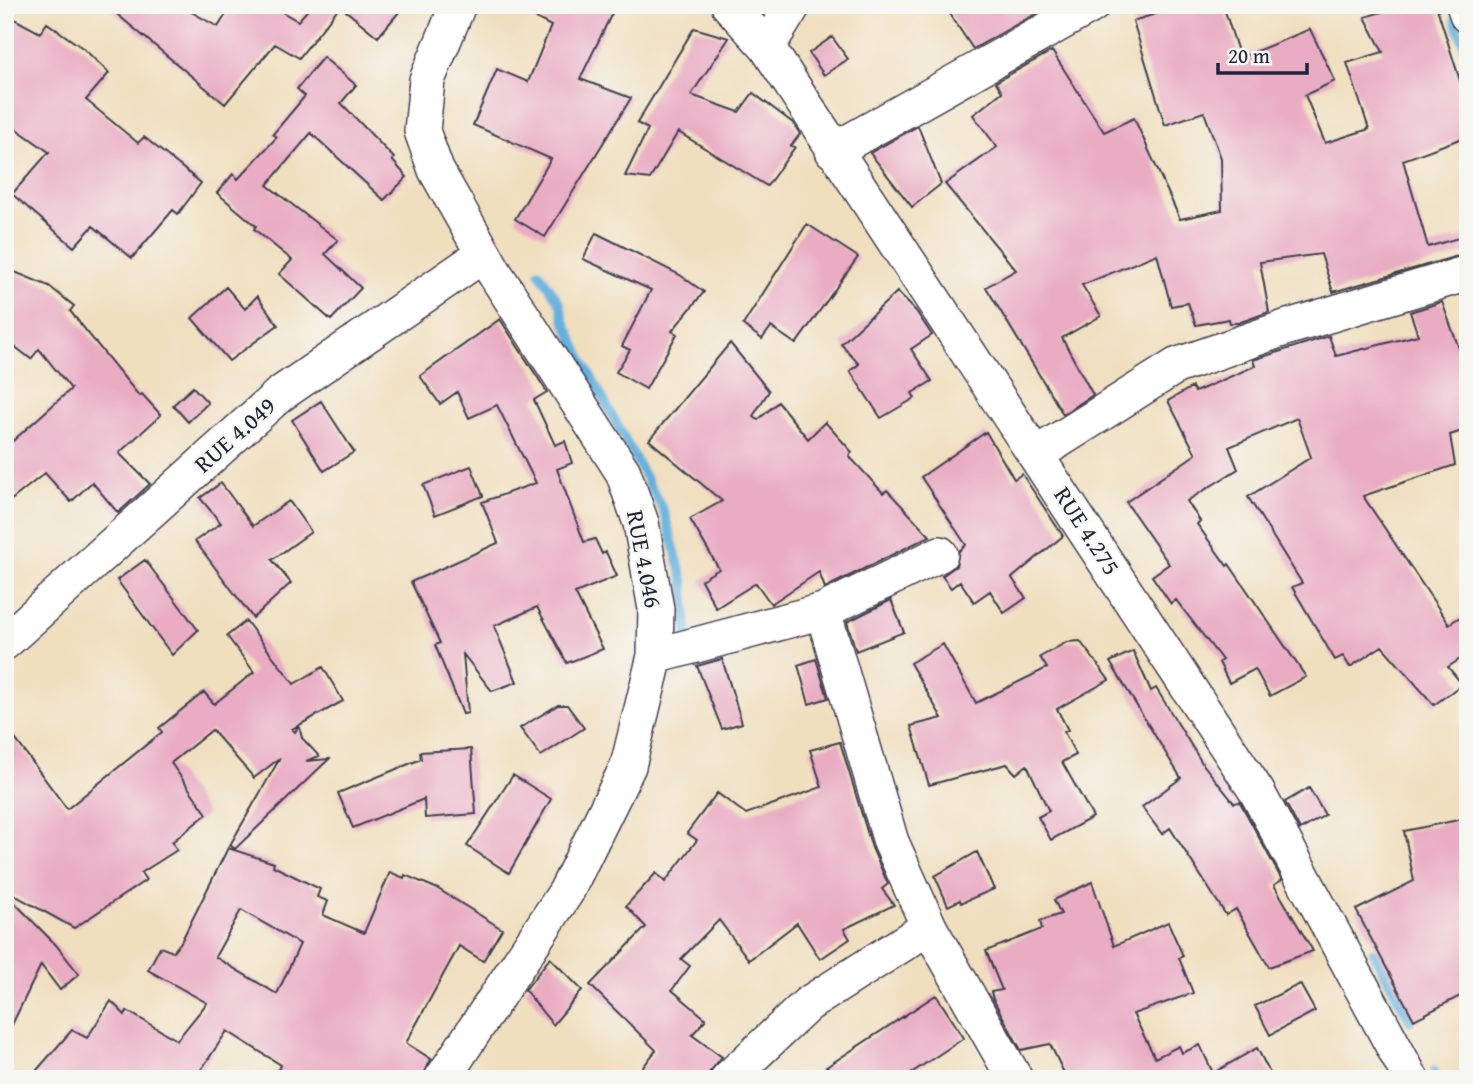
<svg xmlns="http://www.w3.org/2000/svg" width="1473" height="1084" viewBox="0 0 1473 1084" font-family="'Gentium Book Plus',serif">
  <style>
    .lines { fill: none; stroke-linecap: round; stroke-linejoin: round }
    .stream { stroke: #63b0dd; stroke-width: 9 }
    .building { fill: #e9acc3; fill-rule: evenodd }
    .minor-casing { stroke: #413e4f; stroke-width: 38 }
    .minor { stroke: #fff; stroke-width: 35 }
    .labels { text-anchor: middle; stroke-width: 5; stroke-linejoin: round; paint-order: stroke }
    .street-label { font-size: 24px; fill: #22223b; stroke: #f6f6f2 }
  </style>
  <rect width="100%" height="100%" fill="#f6f6f2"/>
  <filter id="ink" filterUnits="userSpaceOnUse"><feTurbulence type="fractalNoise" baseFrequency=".0143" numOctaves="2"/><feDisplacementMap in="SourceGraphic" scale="14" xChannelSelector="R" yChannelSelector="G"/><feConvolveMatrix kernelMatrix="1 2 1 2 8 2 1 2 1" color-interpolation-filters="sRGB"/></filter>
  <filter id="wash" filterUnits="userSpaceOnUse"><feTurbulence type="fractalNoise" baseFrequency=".00686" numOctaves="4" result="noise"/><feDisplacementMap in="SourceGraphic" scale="28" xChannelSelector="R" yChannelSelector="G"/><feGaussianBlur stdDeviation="1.57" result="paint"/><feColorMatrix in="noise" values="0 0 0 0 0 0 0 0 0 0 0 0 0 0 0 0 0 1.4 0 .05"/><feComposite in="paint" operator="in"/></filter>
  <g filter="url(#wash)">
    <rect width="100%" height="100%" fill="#f0dfbf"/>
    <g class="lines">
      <!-- stream -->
      <path class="stream" d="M1455,20L1468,55
        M539,272L560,303L564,320L584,363L664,512L684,582L688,642
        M1373,952L1410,1021
        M1434,1071L1438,1079"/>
    </g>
    <g id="blocks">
      <!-- building -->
      <path class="building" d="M106,5H179L218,27L232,5H270L298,21L312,5H405L378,37L340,6L299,58L275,44L225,104Z
        M511,5H616L580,79L631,98L545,237L515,219L551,159L473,125L497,69L528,82L551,26Z
        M944,5H1032L1037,13L973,49Z
        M1184,5H1223L1240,58L1310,29L1335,81L1305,95L1325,143L1369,129L1347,63L1383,52L1365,17L1404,5H1436L1468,106V136L1403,160L1428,247L1468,235V253L1333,292L1321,254L1260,262L1269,312L1238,323H1230L1229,319L1196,325L1188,303L1171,306L1157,254L1082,285L1101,316L1062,338L1093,395L1063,414L986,287L1016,270L945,184L997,147L973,115L1002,92L996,82L1052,51L1104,132L1134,118L1180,219L1222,210L1221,158L1204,112L1165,125L1133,21Z
        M5,14L40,33L47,23L84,49L109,73L86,100L138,143L144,137L201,183L178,214L173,210L132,258L93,226L74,247L12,194L49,152L5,121Z
        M694,28L729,38L691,95L739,112L753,93L793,123L800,134L791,146L795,147L767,186L678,132L650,179L625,176L648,129L637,123Z
        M832,37L848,59L824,75L809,53Z
        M323,57L356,85L341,103L394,158L392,160L407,177L384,200L311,133L267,185L338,240L325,254L361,288L331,320L279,274L292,260L254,229L256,226L217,193L233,174L238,179L277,137L273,134L305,96L297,89Z
        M918,126L941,184L912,207L870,153Z
        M807,224L858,257L796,344L771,327L762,339L743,325Z
        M596,233L680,275L704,292L672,331L677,334L646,389L616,372L630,350L622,346L651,290L583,259Z
        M5,268L49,286L74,306L70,311L139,396L142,394L161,415L119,453L150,484L118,513L92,482L71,502L45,473L5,505V448L71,389L39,349L31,359L5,339Z
        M226,287L245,309L257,296L278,325L229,361L192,318Z
        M897,292L916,311L932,335L911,349L932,381L912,393L915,398L881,418L850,371L859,364L841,344Z
        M1442,302L1468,373V429L1450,435L1455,465L1363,496L1449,624L1468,612V654L1448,667L1462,684L1434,705L1382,646L1350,667L1343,656L1335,660L1292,587L1302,583L1248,497L1311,457L1297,418L1229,447L1238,469L1187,501L1200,521L1197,524L1227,566L1229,564L1306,677L1270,696L1255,669L1229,683L1219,662L1222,660L1176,600L1171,604L1152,576L1169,564L1126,502L1196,454L1168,401L1192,387L1195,392L1255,366L1253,360L1329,336L1336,356L1418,335L1410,312Z
        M500,319L547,392L534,400L555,445L565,441L572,463L557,469L584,542L595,539L602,554L606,552L617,576L575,593L603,649L567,663L537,607L494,626L517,682L492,691L463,654L468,713L463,714L435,645L440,643L411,582L498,543L482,502L536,483L497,405L469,418L457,392L440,404L420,376Z
        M730,343L769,391L753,416L758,420L778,402L808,439L825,422L852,452L849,456L883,493L887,490L930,536L825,588L819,572L771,604L756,583L716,608L701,580L719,569L690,519L722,501L649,440Z
        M193,387L208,403L188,422L173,405Z
        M321,401L354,452L324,471L292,420Z
        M986,432L1014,479L1022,474L1063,536L1012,578L1026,598L1004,613L990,591L974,602L960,581L951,588L942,576L956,566L959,551L966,545L921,477Z
        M471,466L483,496L435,515L423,485Z
        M221,483L253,526L289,501L311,532L272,560L291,583L253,618L195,541L221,523L200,498Z
        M145,560L198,630L172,655L117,580Z
        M891,600L904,632L856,651L847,622Z
        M246,621L294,684L323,667L343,701L292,729L295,732L299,726L302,738L319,756L306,761L329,759L235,849L230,845L280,758L254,778L212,730L171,763L207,814L172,842L177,850L141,873L146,880L74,928L5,890V725L67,809L162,732L159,728L204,692L214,704L254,672L227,636Z
        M1080,641L1109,680L1057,709L1068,730L1064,732L1076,755L1062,762L1093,817L1051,840L1038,817L1049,811L1027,765L1016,774L1007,764L929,785L911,726L942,718L910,663L943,644L976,703L1047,668L1040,657L1067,642Z
        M1133,651L1151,691L1156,688L1202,763L1234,803L1240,802L1282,880L1274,885L1313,951L1269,967L1236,909L1226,915L1170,828L1162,834L1142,807L1181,778L1110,662Z
        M722,659L742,723L722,729L697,666Z
        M816,659L828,698L809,704L798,665Z
        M558,705H567L584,728L541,756L520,728Z
        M840,742L872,848L888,884L882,889L894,905L844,929L850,939L820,959L797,923L749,960L719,920L681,959L690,966L672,990L706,1019L692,1035L722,1057L709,1073L708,1079H634L656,1050L590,985L646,927L626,906L656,873L665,882L697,840L687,833L717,793L746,814L822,787L810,750Z
        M471,749L476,814L425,818L424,799L353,828L338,793L421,759L420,752Z
        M513,775L551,799L509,873L467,846Z
        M1309,788L1325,815L1300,830L1285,802Z
        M1468,818V992L1414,1020L1356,910L1414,881L1404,831Z
        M228,848L274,863L273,866L320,889L317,897L328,901L323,915L364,933L390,872L404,878L405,875L438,889L502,929L483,961L459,946L406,1043L431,1059L422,1079H272L281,1065L227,1031L195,1079H29L72,1030L87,1038L111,1001L125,1015L127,1011L177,1040L207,1003L148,970L160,947L173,952L181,942ZM241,910L300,944L277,994L215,957Z
        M977,852L994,889L961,903L960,900L948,906L935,876Z
        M1092,882L1114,946L1168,922L1183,956L1179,958L1193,993L1133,1014L1155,1058L1179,1046L1182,1053L1200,1045L1213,1073L1257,1048L1273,1079H1067L1050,1044L1021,1050L993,999L991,992L1002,990L986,951L1042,929L1040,921L1061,914L1054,900Z
        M5,893L56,945L79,974L60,990L41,965L5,1039Z
        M550,958L582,990L553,1025L525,990Z
        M1300,984L1315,1011L1270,1035L1255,1006Z
        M936,995L964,1038L902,1079H808Z"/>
    </g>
  </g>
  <g filter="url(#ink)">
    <use href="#blocks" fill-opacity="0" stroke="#413e4f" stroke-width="2"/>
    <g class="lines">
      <!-- minor casing -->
      <g class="minor-casing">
        <path id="minor" d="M729,5L767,47L1257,792L1411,1079
          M1464,5L1468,16
          M767,47L793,5
          M833,151L1092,5
          M1037,454L1176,366L1285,328L1468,273
          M823,611L891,842L929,927L1015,1079
          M5,642L279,395L484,254
          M655,656L823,611L940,554
          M442,1079L566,892L628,766L655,656L656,609L641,523L623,472L494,272L436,170L422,131L427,80L458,5
          M728,1079L808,1004L929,927"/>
      </g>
      <!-- minor -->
      <use href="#minor" class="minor"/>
    </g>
  </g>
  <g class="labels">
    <!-- street labels -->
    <g class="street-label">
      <text transform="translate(235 435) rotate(-42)" y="8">RUE 4.049</text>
      <text transform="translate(1087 531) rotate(57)" y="8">RUE 4.275</text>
      <text transform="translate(644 559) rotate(79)" y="8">RUE 4.046</text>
    </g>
  </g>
  <!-- margin -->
  <rect width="1473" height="1084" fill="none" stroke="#f6f6f2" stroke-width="28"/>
  <!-- scale -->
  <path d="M1218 63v10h89v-10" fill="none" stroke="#22223b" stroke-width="3.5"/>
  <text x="1228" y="63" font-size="21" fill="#22223b" stroke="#f6f6f2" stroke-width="5" paint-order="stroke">20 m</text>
</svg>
